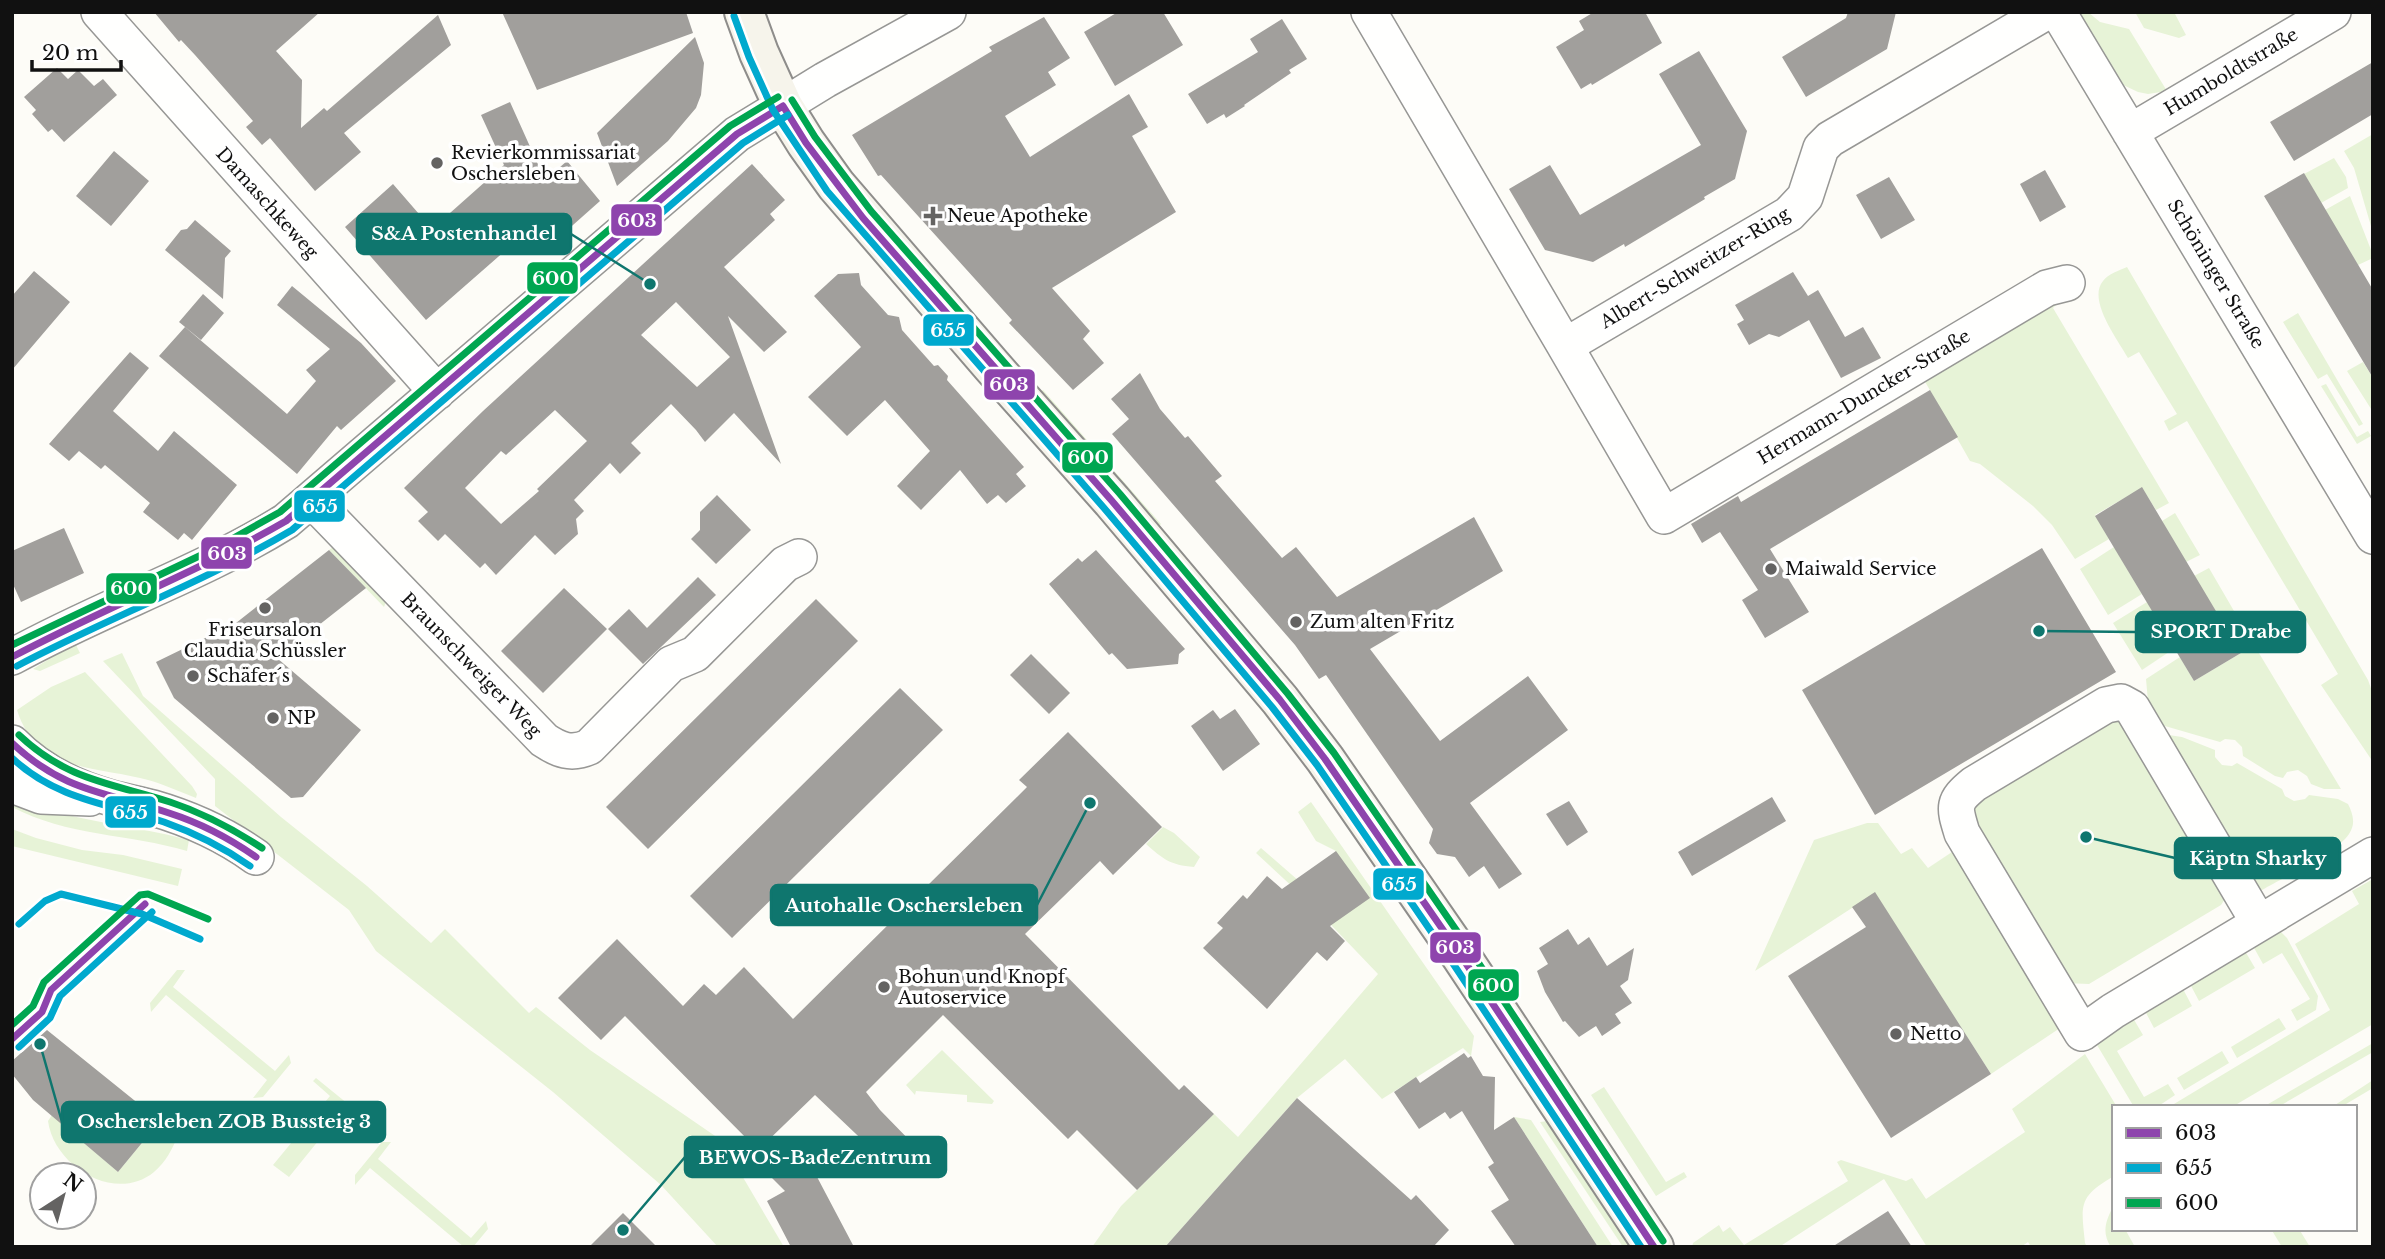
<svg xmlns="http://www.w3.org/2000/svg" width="2385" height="1259" viewBox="0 0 2385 1259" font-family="'Libre Baskerville',serif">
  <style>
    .green { fill: #e7f3d7 }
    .building { fill: #a19f9c; fill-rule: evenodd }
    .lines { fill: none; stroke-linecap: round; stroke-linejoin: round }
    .street-casing { stroke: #979795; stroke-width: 38 }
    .secondary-casing { stroke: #8e8d8b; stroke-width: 42 }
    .street { stroke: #fffffe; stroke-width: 35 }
    .secondary { stroke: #f6f4eb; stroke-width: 38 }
    .bus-1-casing { stroke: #fff; stroke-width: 12 }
    .bus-2-casing { stroke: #fff; stroke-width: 12 }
    .bus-3-casing { stroke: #fff; stroke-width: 12 }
    .bus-1 { stroke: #8e44ad; stroke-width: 7 }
    .bus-2 { stroke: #00a9ce; stroke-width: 7 }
    .bus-3 { stroke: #00a651; stroke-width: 7 }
    .poi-dot { fill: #646362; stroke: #fff; stroke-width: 2.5 }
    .labels { text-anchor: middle; stroke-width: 7; stroke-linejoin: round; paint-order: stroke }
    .street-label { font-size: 18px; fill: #111; stroke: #fff }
    .poi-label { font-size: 18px; fill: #111; stroke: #fff; text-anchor: start }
    .leader { fill: none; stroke: #0f766e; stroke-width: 2.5 }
    .callout-dot { fill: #0f766e; stroke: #fff; stroke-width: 2.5 }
    .callout { fill: #0f766e; stroke: #0f766e; stroke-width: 2.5 }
    .callout-label { font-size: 19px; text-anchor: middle; font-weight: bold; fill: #fff }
    .line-badge { stroke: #fff; stroke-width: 2.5 }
    .badge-label { font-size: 19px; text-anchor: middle; font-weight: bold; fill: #fff }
  </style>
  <rect width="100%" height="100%" fill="#fdfcf7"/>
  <!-- green -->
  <path class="green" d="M2074,12H2088L2100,22L2129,29L2167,91L2148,94L2138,92L2119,83Z
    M2135,12H2174L2186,35L2179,38L2144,28Z
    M2373,134V233L2354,168L2344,151Z
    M2334,158L2346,177L2348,188L2321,203L2304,174Z
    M2350,196L2373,255V258L2358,265L2325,210Z
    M2127,267L2368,680L2373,694V762L2321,685L2338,674L2187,421L2169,431L2164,421L2177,414L2139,352L2128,358C2118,340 2087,300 2103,281C2108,274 2120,270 2127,267Z
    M2050,301L2056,305L2053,308L2169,503L2156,510L2142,488L2095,515L2109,539L2075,559L2052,525L2033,506L1980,464L1970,461L1923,378Z
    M2298,313L2363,424L2359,426L2327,374L2318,379L2283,322Z
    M2363,362L2373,378V412L2347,371Z
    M2326,384L2357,437L2368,431L2371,436L2357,444L2321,386Z
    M1043,390L1161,524L1155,530L1037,395Z
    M2175,513L2200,555L2186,562L2162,521Z
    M333,547H337L387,599L384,607L329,550Z
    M2114,547L2142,594L2108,615L2080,569Z
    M2209,568L2234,611L2220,618L2194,576Z
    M2147,602L2175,648L2142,670L2113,623Z
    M2242,625L2341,789H2324L2311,784L2307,776L2298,770L2287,772L2283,778L2275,776L2243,756L2242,747L2235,740L2225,739L2220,742L2158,724L2149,713L2146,679L2180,657L2194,681L2241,653L2228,632Z
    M75,643L80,653L40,671L33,669Z
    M122,653L143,696L281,817L367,886L431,943L445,929L529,1013L536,1007L590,1050L721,1140L784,1247H718L661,1185L553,1092L376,951L349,910L215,806V779L103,661Z
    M85,672L192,786L197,794L196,798C178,791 159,782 140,778C89,766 36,770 17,710L51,687Z
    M2105,720H2125L2229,893L2221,905L2089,984L2063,983L1984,851L1971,806Z
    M2162,734L2182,737L2215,750V757L2222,765L2232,766L2237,763L2282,789L2285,796L2294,801L2305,799L2309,795L2338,799L2348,804C2353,814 2356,824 2349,834C2339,851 2282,878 2262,890L2247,881Z
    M12,796C69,822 130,824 189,840L187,851C130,834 66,836 12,807Z
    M1311,802L1474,1036L1471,1056L1463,1048L1382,1099L1345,1059L1297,1098L1165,1247H1092L1121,1206L1214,1114L1238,1137L1378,974L1310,903L1256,853L1261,848L1299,881L1336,851L1316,841L1298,812Z
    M1867,823H1878L1901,854L1912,848L1928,868L1961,846L2063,1026L1991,1074L1875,893L1755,971L1814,840Z
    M1163,827L1174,833L1200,857L1194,867C1170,865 1163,859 1146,844Z
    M12,829L36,838L82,850L123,855L182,869L178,886L12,846Z
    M2373,879V1024L2232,1107H2169L2330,1010L2295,944L2359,904L2352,891Z
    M2281,932L2287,938L2318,996L2316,1010L2297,1021L2291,1010L2310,999L2282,953L2263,964L2253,946L2274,934Z
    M2245,951L2255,968L2199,1001L2190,984Z
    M177,970H185L173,987L275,1071L289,1055L291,1063L263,1097L253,1098L267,1080L166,995L151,1012L150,1003Z
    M2183,989L2192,1006L2154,1028L2145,1011Z
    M2133,1018L2143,1035L2117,1051L2144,1097L2168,1084L2175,1095L2157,1107H2134L2097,1045L2104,1035Z
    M2279,1018L2286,1029L2237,1058L2231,1047Z
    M2373,1043V1052L2278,1107H2263Z
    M942,1050L994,1101L992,1104L967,1102V1095L916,1091L915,1095L906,1085Z
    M2222,1051L2229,1063L2184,1090L2177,1078Z
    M2085,1054L2117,1107H2114V1176C2078,1197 2081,1204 2085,1243L2087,1247H2031L2028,1242L2021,1247H1927L1884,1179L1779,1247H1692L1693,1243L1719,1225L1723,1232L1730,1227L1744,1245L1848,1181L1837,1162L1841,1160L1906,1181L1912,1178L1926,1199L2025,1132L2012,1109Z
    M316,1078L364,1117L360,1121L344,1109L289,1177L273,1165L330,1096L313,1081Z
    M2373,1080V1088L2341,1107H2332Z
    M1604,1087L1666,1182L1684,1172L1687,1177L1656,1196L1591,1095Z
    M52,1115L118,1172L160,1121L178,1136C172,1149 166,1162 154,1172C115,1204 54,1166 48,1121Z
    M1514,1117L1531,1120L1613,1247H1598Z
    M1548,1121L1630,1247H1623L1540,1122Z
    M382,1142H391L378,1159L471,1238L486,1221L488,1229L473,1247H464L370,1168L355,1185V1175Z
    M2114,1205V1229H2125L2135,1247H2111C2101,1232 2106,1220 2114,1205Z
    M2271,1229H2299L2310,1247H2282Z"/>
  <!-- building -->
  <path class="building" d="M154,12H320L276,51L302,80L301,128L324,108L327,111L438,15L451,45L344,133L361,152L315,191L270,138L262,145L246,127L253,121L195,55L181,40L179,42Z
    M502,12H686L693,33L537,90Z
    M1118,12H1163L1183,45L1115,86L1084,32Z
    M1594,12H1645L1662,43L1592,85L1591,83L1581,89L1556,47L1584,30L1579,21Z
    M1848,12H1896L1887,49L1806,97L1782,57L1846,18Z
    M1044,17L1070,58L1048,72L1056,85L1005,116L1030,157L1129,94L1148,127L1132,136L1176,212L1052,288L1090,331L1083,339L1104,363L1073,390L1009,323L1012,320L881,175L878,176L852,135L992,51L989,47Z
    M1282,19L1307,59L1289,70L1291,73L1244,105L1245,106L1226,118L1224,114L1207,124L1188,94L1258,52L1250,39Z
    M695,37L704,63L701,95L696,108L668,141L617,186L597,133Z
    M1699,51L1747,131L1735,179L1704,197L1705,199L1625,247L1624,244L1593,262L1545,250L1509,189L1550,165L1580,215L1701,145L1659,74Z
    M2373,62V114L2294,161L2270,122Z
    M57,68L68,79L78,70L94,86L103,79L117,95L64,142L52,129L48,132L32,114L36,110L24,97Z
    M510,102L545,180L567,161L600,201L555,241L538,222L426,320L345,227L393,184L432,229L504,165L481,115Z
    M114,151L149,181L111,226L76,196Z
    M752,164L785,200L770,214L775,220L724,267L787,332L764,352L728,316L781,464L734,413L705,442L696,430L671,404L631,443L641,453L620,474L610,463L574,500L584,511L576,519L578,534L555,555L535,535L496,575L485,563L480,568L445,534L438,541L418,521L428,512L404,488L483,411ZM676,302L730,357L697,387L641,335ZM555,410L587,441L537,489L539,491L501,524L465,488L501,451L506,455Z
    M2045,170L2066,207L2040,222L2020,184Z
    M2304,173L2373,290V378L2264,196Z
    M1889,177L1915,220L1881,239L1856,195Z
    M195,220L231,251L225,258L223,299L165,250L181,230L187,229Z
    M34,271L70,302L12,370V296Z
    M1793,272L1808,296L1818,290L1845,337L1863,327L1881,358L1841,378L1809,320L1779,337L1769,334L1749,345L1737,324L1744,320L1735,305Z
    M859,273L861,285L888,315L899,317L902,330L934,366L938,365L948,376L947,380L1024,467L1016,474L1026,486L1006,503L998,495L987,504L960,470L921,510L897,486L930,451L885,400L847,436L808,397L861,347L814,296L838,274Z
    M292,286L361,343L396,381L341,430L337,426L297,474L159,356L185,327L287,414L316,381L306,370L330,349L277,305Z
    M203,294L224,313L201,340L179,322Z
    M130,352L149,368L113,411L158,451L174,431L237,485L192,540L184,533L178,540L143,512L150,503L105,465L101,469L79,451L69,461L49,444Z
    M1140,373L1160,409L1185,438L1188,436L1222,476L1215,481L1282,558L1296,547L1337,597L1474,517L1503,571L1370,649L1440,741L1528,676L1568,730L1470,803L1522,874L1499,889L1484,866L1469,877L1455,857L1437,854L1429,843L1433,829L1326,675L1319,679L1295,645L1112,434L1129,419L1111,399Z
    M1930,390L1958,437L1770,549L1809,612L1765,638L1742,600L1758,590L1720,532L1702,543L1691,524L1738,496L1741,502Z
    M2142,487L2241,653L2194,681L2095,516Z
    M717,495L751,530L716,564L691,539L700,530V512Z
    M64,528L84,573L21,602L12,582V551Z
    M2042,548L2116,672L1875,815L1802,690Z
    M329,550L366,588L277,658L361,730L303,797L291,798L174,698L156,662L236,623Z
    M1096,550L1185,649L1179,654L1178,664L1127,669L1112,653L1109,655L1049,584L1078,558L1082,562Z
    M698,577L716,595L643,664L608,629L629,609L647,628Z
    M564,588L607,629L543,693L501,651Z
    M816,599L858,641L648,849L606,807Z
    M1031,654L1070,693L1049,714L1010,675Z
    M900,688L943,730L732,938L690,896Z
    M1235,709L1260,744L1223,771L1191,726L1213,710L1220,719Z
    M1068,732L1162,827L1113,875L1100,861L1025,934L1179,1090L1184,1085L1214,1114L1137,1190L1077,1130L1068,1139L943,1015L866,1092L880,1110L918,1149L896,1172L815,1095L758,1150L625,1016L601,1040L558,998L617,939L683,1006L704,984L716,995L744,967L793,1019L897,916V898L907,886H927L1027,787L1019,780Z
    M1772,797L1786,821L1692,876L1678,852Z
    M1569,801L1588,832L1567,846L1546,814Z
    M1336,851L1370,898L1330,926L1345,941L1327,961L1317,952L1267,1009L1203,948L1223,928L1217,923L1243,895L1247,899L1267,876L1282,889Z
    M1875,892L1991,1074L1891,1138L1788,976L1866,927L1852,907Z
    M1568,929L1578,945L1589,937L1607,966L1634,948L1628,980L1620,986L1632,1003L1615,1014L1621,1023L1602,1036L1596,1026L1579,1037L1565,1021L1563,1022L1545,992L1537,971L1548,964L1539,948Z
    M47,1030L160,1121L118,1172L33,1100L12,1074V1061Z
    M1464,1053L1468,1058L1471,1056L1483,1076L1495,1077L1494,1130L1514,1117L1598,1247H1516L1491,1211L1509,1200L1488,1167L1494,1163L1462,1111L1450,1119L1445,1112L1419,1129L1394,1092L1416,1077L1420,1083Z
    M1297,1098L1411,1200L1416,1195L1449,1230L1433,1247H1165Z
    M774,1137L802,1167L816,1175L854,1247H791L767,1201L785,1191L751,1157Z
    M1888,1211L1912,1247H1832Z
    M623,1213L657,1247H589Z"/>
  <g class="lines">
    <!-- street casing -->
    <g class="street-casing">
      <path id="street" d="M99,12L437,392
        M1369,12L1565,346L1789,214L1805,197L1821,148L1830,139L2046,12
        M2058,12L2373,536
        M2130,132L2333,12
        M1565,346L1664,516L2047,288L2067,283
        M312,500L544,740C559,750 571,755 589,747L671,664L695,654L785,564L799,557
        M12,657C102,607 199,575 286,521L737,134L825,80L948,12
        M12,743C39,771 75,788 111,798C125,802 139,804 153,808C191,819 224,834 256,857
        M12,785L41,796L90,798
        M2259,923L2132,708L2121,702L2106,705L1974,784C1952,802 1954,807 1962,833L2082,1033L2113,1011L2373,855"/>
    </g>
    <!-- secondary casing -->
    <g class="secondary-casing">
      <path id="secondary" d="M744,12L759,53L783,106L806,143L836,185L992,366L1112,501L1280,700L1325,759L1461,956L1654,1247"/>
    </g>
    <!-- street -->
    <use href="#street" class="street"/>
    <!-- secondary -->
    <use href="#secondary" class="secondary"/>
    <!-- bus-1 casing -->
    <g class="bus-1-casing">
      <path id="bus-1" d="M783,106L806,143L863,218L1112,501L1280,700L1325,759L1461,956L1654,1247
        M12,657C102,609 198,572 286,521L737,134L783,106
        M12,743C64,792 106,792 169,813C200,823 229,838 256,857
        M12,1039L42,1012L51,990L145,904"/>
    </g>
    <!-- bus-2 casing -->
    <g class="bus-2-casing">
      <path id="bus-2" d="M734,16L749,57L773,110L827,191L1104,508L1272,707L1317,765L1452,962L1641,1247
        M17,666C108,618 204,582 292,530L743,143L788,115
        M12,758C57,800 109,804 164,822C195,833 223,847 250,866
        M19,924L45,901L61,894L142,914L200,939
        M19,1047L50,1018L60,996L152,912"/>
    </g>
    <!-- bus-3 casing -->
    <g class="bus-3-casing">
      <path id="bus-3" d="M792,100L815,137L871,211L1120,494L1288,694L1334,753L1470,950L1663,1241
        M12,645L214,549L280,512L730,126L778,97
        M19,735C68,781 111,783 170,802C203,813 233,829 262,848
        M12,1025L33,1006L44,982L140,895L148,894L208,919"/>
    </g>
    <!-- bus-1 -->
    <use href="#bus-1" class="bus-1"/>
    <!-- bus-2 -->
    <use href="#bus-2" class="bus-2"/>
    <!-- bus-3 -->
    <use href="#bus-3" class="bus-3"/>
  </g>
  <!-- markers -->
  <g class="poi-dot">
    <circle cx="437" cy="163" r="7"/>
    <path d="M929.5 205.5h7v7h7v7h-7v7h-7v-7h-7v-7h7z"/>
    <circle cx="1771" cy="569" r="7"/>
    <circle cx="265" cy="608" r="7"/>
    <circle cx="1296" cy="622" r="7"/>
    <circle cx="193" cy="676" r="7"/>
    <circle cx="273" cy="718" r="7"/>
    <circle cx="884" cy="987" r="7"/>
    <circle cx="1896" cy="1034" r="7"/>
  </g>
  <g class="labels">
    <!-- street labels -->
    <g class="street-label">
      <text transform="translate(2231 72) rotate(-31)" y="6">Humboldtstraße</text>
      <text transform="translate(267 203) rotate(48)" y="6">Damaschkeweg</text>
      <text transform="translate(1695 268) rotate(-31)" y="6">Albert-Schweitzer-Ring</text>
      <text transform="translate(2216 274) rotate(59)" y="6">Schöninger Straße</text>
      <text transform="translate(1864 397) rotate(-31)" y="6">Hermann-Duncker-Straße</text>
      <text transform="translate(471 665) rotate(46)" y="6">Braunschweiger Weg</text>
    </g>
    <!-- poi labels -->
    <g class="poi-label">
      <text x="451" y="159">Revierkommissariat<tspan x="451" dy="21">Oschersleben</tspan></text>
      <text x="947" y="222">Neue Apotheke</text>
      <text x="1785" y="575">Maiwald Service</text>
      <text x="1310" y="628">Zum alten Fritz</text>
      <text x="265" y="636" text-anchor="middle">Friseursalon<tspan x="265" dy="21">Claudia Schüssler</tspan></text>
      <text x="207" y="682">Schäfer´s</text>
      <text x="287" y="724">NP</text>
      <text x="898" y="983">Bohun und Knopf<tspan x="898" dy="21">Autoservice</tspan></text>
      <text x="1910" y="1040">Netto</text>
    </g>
  </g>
  <!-- callouts -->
  <path class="leader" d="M650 284L571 234M2039 631L2136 632M2086 837L2175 858M1090 803L1037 905M40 1044L62 1122M623 1230L685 1157"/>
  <g class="callout-dot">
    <circle cx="650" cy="284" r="7"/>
    <circle cx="2039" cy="631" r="7"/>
    <circle cx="2086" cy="837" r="7"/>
    <circle cx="1090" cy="803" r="7"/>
    <circle cx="40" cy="1044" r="7"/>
    <circle cx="623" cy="1230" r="7"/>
  </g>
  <g class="callout">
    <rect x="357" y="214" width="214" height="40" rx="7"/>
    <rect x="2136" y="612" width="169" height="40" rx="7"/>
    <rect x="2175" y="838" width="165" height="40" rx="7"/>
    <rect x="771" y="885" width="266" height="40" rx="7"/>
    <rect x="62" y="1102" width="323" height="40" rx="7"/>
    <rect x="685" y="1137" width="261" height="40" rx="7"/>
  </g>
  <g class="callout-label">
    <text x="464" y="240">S&amp;A Postenhandel</text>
    <text x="2221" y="638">SPORT Drabe</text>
    <text x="2258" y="865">Käptn Sharky</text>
    <text x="904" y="912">Autohalle Oschersleben</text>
    <text x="224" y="1128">Oschersleben ZOB Bussteig 3</text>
    <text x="815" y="1164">BEWOS-BadeZentrum</text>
  </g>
  <g class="line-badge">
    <rect x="610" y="203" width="53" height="34" rx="7" fill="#8e44ad"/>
    <rect x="526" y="261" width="53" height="34" rx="7" fill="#00a651"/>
    <rect x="922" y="313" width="53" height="34" rx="7" fill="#00a9ce"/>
    <rect x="983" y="368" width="53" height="33" rx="7" fill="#8e44ad"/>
    <rect x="1061" y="441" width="53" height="33" rx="7" fill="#00a651"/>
    <rect x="293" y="489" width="53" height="34" rx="7" fill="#00a9ce"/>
    <rect x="200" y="536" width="53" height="34" rx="7" fill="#8e44ad"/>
    <rect x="105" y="572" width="53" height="33" rx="7" fill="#00a651"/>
    <rect x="104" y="795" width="53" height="34" rx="7" fill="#00a9ce"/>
    <rect x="1372" y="867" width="53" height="34" rx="7" fill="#00a9ce"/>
    <rect x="1429" y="931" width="53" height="33" rx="7" fill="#8e44ad"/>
    <rect x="1467" y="968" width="53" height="34" rx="7" fill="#00a651"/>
  </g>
  <g class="badge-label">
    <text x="637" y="227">603</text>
    <text x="553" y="285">600</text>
    <text x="948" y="337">655</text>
    <text x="1009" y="391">603</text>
    <text x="1088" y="464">600</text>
    <text x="320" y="513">655</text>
    <text x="227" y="560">603</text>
    <text x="131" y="595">600</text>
    <text x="130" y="819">655</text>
    <text x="1399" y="891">655</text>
    <text x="1455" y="954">603</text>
    <text x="1493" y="992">600</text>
  </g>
  <!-- border -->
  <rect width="2385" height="1259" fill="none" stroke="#111111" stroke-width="28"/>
  <!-- legend -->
  <rect x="2112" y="1105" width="245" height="126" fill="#ffffff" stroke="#a0a0a0" stroke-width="2"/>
  <rect x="2126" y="1128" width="35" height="10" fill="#8e44ad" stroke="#a0a0a0" stroke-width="2"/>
  <text x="2175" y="1140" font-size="21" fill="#111111">603</text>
  <rect x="2126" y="1163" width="35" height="10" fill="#00a9ce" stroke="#a0a0a0" stroke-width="2"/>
  <text x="2175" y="1175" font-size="21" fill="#111111">655</text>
  <rect x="2126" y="1198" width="35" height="10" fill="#00a651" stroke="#a0a0a0" stroke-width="2"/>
  <text x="2175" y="1210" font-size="21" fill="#111111">600</text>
  <!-- north arrow -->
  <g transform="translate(63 1196) rotate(36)"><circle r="33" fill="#ffffff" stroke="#a0a0a0" stroke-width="2"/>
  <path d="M0-5L12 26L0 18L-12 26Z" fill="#646362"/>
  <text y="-10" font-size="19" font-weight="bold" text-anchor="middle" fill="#111111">N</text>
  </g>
  <!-- scale -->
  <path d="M32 60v10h89v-10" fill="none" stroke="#111111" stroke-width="3.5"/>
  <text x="42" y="60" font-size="21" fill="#111111" stroke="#ffffff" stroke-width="5" paint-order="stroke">20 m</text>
</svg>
